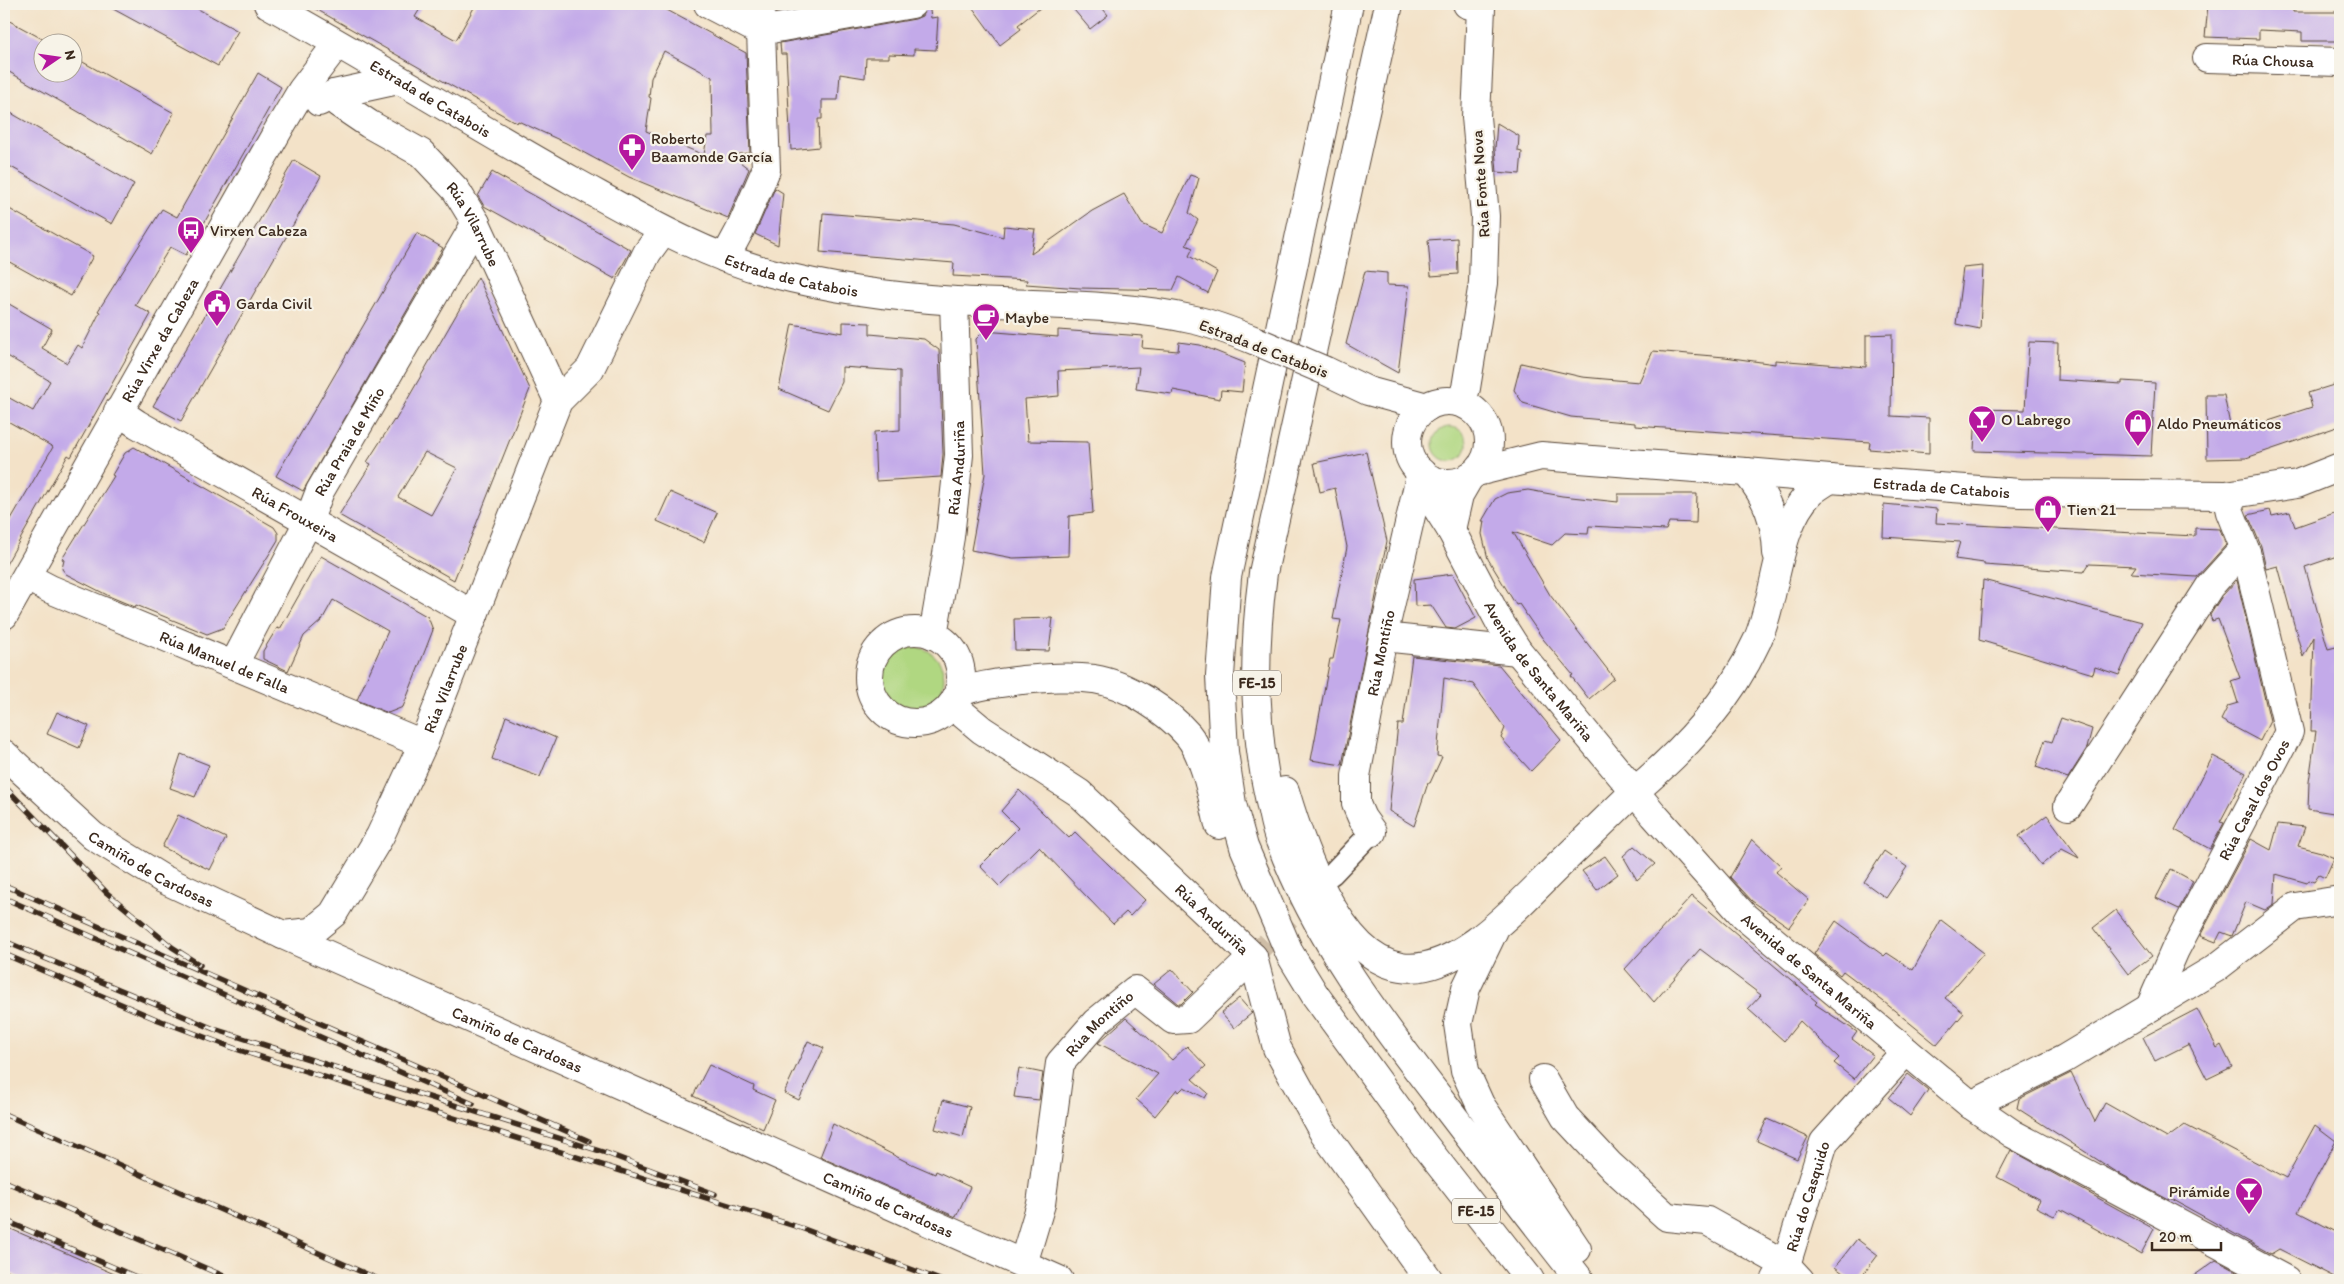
<svg xmlns="http://www.w3.org/2000/svg" width="2344" height="1284" viewBox="0 0 2344 1284" font-family="Itim,sans-serif">
  <style>
    .green { fill: #b0d781; stroke: #768050 }
    .building { fill: #c3aae9; fill-rule: evenodd }
    .lines { fill: none; stroke-linecap: round; stroke-linejoin: round }
    .pedestrian-tunnel { stroke: #cebda6; stroke-width: 21; stroke-dasharray: 21 11; stroke-linecap: butt }
    .pedestrian-casing { stroke: #574638; stroke-width: 24 }
    .minor-casing { stroke: #574638; stroke-width: 30 }
    .tertiary-casing { stroke: #574638; stroke-width: 30 }
    .secondary-casing { stroke: #574638; stroke-width: 30 }
    .trunk-casing { stroke: #574638; stroke-width: 30 }
    .pedestrian { stroke: #fff; stroke-width: 21 }
    .minor { stroke: #fff; stroke-width: 28 }
    .tertiary { stroke: #fff; stroke-width: 28 }
    .secondary { stroke: #fff; stroke-width: 28 }
    .trunk { stroke: #fff; stroke-width: 28 }
    .rail-casing { stroke: #3b2a1e; stroke-width: 5.5 }
    .rail { stroke: #f7f3e8; stroke-width: 4; stroke-dasharray: 11; stroke-linecap: butt }
    .secondary-bridge-casing { stroke: #574638; stroke-width: 30; stroke-linecap: butt }
    .secondary-bridge { stroke: #fff; stroke-width: 28 }
    .labels { text-anchor: middle; stroke-width: 4.5; stroke-linejoin: round; paint-order: stroke }
    .shield { fill: #f7f3e8; stroke: #73665b; stroke-width: 1 }
    .shield-label { font-size: 15px; font-weight: bold; fill: #3b2a1e }
    .street-label { font-size: 16px; fill: #3b2a1e; stroke: #f7f3e8 }
    .poi-label { font-size: 16px; fill: #3b2a1e; stroke: #f7f3e8; text-anchor: start }
  </style>
  <rect width="100%" height="100%" fill="#f7f3e8"/>
  <filter id="ink" filterUnits="userSpaceOnUse"><feTurbulence type="fractalNoise" baseFrequency=".02" numOctaves="2"/><feDisplacementMap in="SourceGraphic" scale="10" xChannelSelector="R" yChannelSelector="G"/><feConvolveMatrix kernelMatrix="1 2 1 2 8 2 1 2 1" color-interpolation-filters="sRGB"/></filter>
  <filter id="wash" filterUnits="userSpaceOnUse"><feTurbulence type="fractalNoise" baseFrequency=".0096" numOctaves="4" result="noise"/><feDisplacementMap in="SourceGraphic" scale="20" xChannelSelector="R" yChannelSelector="G"/><feGaussianBlur stdDeviation="1.12" result="paint"/><feColorMatrix in="noise" values="0 0 0 0 0 0 0 0 0 0 0 0 0 0 0 0 0 1.4 0 .05"/><feComposite in="paint" operator="in"/></filter>
  <g filter="url(#wash)">
    <rect width="100%" height="100%" fill="#f3e2c8"/>
    <!-- green -->
    <path class="green" d="M1433 444a17 17 0 1 1 34 0a17 17 0 1 1-34 0Z
      M882 678a31 31 0 1 1 62 0a31 31 0 1 1-62 0Z"/>
    <g id="blocks">
      <!-- building -->
      <path class="building" d="M104,4H189L238,31L218,66Z
        M307,4H423L415,17L456,40L476,4H656L746,53L750,153L731,155L749,169L728,218L629,177L566,143L518,121L517,123ZM664,51L712,77L713,136H707L704,155L646,131L651,98L649,97L651,78Z
        M782,4H824L782,11Z
        M927,4H929L931,18L938,17L936,50L914,49V55L889,54V58H866L865,78L840,74L838,100H822V119H818L819,147L791,150L786,54H781L780,43L915,19L922,16Z
        M970,4H1045L1018,25L1021,29L1000,45Z
        M1069,4H1099L1108,15L1090,29Z
        M2269,4H2293V12H2340V41H2302V32L2259,30V39L2205,37L2208,5L2269,6Z
        M4,18L48,42H42V72H72V56L174,113L152,154L4,69Z
        M258,73L281,87L186,255L170,247L135,305L151,314L71,457L68,455L4,568V531L53,447L4,419V395L33,411L50,381L4,354V301L52,329L42,348L67,363L78,345L82,348L100,312L98,311L162,209L177,217Z
        M4,109L134,184L112,224L4,163Z
        M1497,123L1519,136L1518,151L1522,152L1520,174L1497,172L1495,149Z
        M294,160L321,176L181,421L153,406Z
        M492,172L631,250L615,279L484,206L478,196Z
        M1190,175L1199,178L1189,213L1198,220L1186,245L1193,248L1189,256L1217,272L1208,293L1179,277L1173,290L1080,288L1026,284L1027,280L953,276L954,263L820,252L823,213L954,224L1003,237L1004,226L1035,229L1031,254L1092,211L1124,194L1142,224L1162,233Z
        M775,188L783,193L778,245L755,234Z
        M4,206L93,256L71,296L4,259Z
        M417,233L443,248L303,491L276,476Z
        M1457,238L1458,274L1431,276L1428,240Z
        M1983,266L1980,329L1956,324L1963,268Z
        M1365,271L1387,273V285L1409,286L1398,373L1346,344Z
        M478,277L530,389L454,580L339,515L371,464L367,462L394,420L395,421ZM425,452L457,468L431,515L398,497Z
        M843,322L870,323V334L924,339L939,350L943,454L941,477L876,481L874,432L900,430V371L842,367V382L828,410L779,389L792,324L843,333Z
        M1058,330L1143,336L1142,348L1178,351L1179,342L1200,345L1245,363L1242,392L1221,390L1220,399L1173,390L1172,394L1136,389L1139,367L1058,371L1059,396L1025,399L1028,441L1088,442L1093,513L1069,516L1068,556L1013,558L971,550L985,474L976,339L984,331L1058,337Z
        M1892,334L1891,416L1929,418V454L1869,449L1870,442L1635,426V423L1571,417L1523,403L1514,390L1521,363L1582,377L1639,382L1653,351L1725,357L1775,364V360L1866,367V335Z
        M2029,342L2058,343L2057,380L2122,384V381L2155,383L2151,456L1974,451L1976,409L2025,410Z
        M2340,383V426L2246,458L2207,459L2206,395H2224L2230,425L2254,420L2256,425L2312,407L2308,393Z
        M134,447L274,527L278,533V540L270,553L223,628L207,634L136,605L135,607L111,597L66,574L62,569L64,560L62,559L114,476L112,475L125,453Z
        M1366,452L1387,541L1342,765L1311,760L1330,659H1333L1341,620L1333,619L1347,547L1335,488L1320,492L1314,463Z
        M1528,490L1562,496L1618,502V494H1697L1696,523L1669,522L1666,530L1589,526L1588,534L1565,533L1552,545L1513,532L1550,595L1614,678L1589,699L1571,676L1573,675L1543,639L1519,604L1516,605L1488,559L1482,534L1484,521H1482L1495,499L1507,493Z
        M670,492L717,513L704,542L657,521Z
        M1884,504L1937,509L1936,523L2195,536V528L2220,529L2226,545L2197,577L2131,573L2136,566L2089,564L2084,572L1984,565V563L1955,559L1960,542L1883,537Z
        M2270,510L2272,516L2290,512L2295,527L2340,511V555L2305,567L2328,649L2340,646V814L2308,809L2309,782L2316,731H2311L2314,637L2303,657L2278,566L2266,569L2261,546L2248,515Z
        M321,556L428,617L433,630L403,707L388,713L357,700L388,631L333,600L322,620L304,636L288,671L263,659V651L277,628L280,629Z
        M1453,574L1476,618L1455,629L1446,628L1431,605L1415,606L1414,579Z
        M1983,580L2142,622L2119,675L2095,667L2093,674L1979,640Z
        M2237,580L2270,721L2260,741L2221,720L2228,706L2238,703L2231,681L2240,678L2218,619L2212,621L2210,615L2222,596Z
        M1053,618L1049,651L1015,650L1014,619Z
        M1412,656L1499,665L1561,740L1531,771L1501,738L1505,728L1473,684L1444,678L1437,756L1442,757L1430,783H1428L1414,826L1389,811L1398,724H1403Z
        M57,712L89,726L79,748L47,734Z
        M506,716L556,738L540,777L492,759Z
        M2061,718L2092,729L2087,748L2068,778L2036,767L2045,740L2052,742Z
        M181,754L209,765L195,797L170,788Z
        M2213,756L2246,773L2220,822L2224,823L2210,849L2175,830Z
        M1019,790L1069,838L1075,832L1145,900L1130,916L1126,912L1113,924L1039,847L999,886L980,866L1018,828L1001,811Z
        M178,815L226,838L210,870L162,847Z
        M2047,815L2079,858L2062,849L2041,865L2019,836Z
        M2278,824L2305,827L2298,846L2321,852L2334,858L2325,878L2319,875L2314,882L2309,880L2307,883L2276,874L2274,904L2265,910L2246,902L2232,936L2221,932L2216,942L2200,936L2251,839L2271,850Z
        M1752,839L1781,866L1776,872L1809,900L1789,927L1752,901L1730,877Z
        M1634,846L1655,864L1637,880L1623,856Z
        M1884,851L1907,867L1886,898L1864,882Z
        M1605,856L1618,874L1597,890L1582,871Z
        M2171,869L2193,881L2179,909L2156,898Z
        M1692,896L1817,1002L1815,1004L1857,1032L1852,1039L1873,1055L1854,1079L1834,1063L1839,1058L1800,1021L1784,1041L1748,1009L1761,995L1700,949L1654,1002L1625,969Z
        M2116,910L2152,956L2128,974L2093,928Z
        M1941,920L1984,953L1945,998L1964,1013L1937,1045L1884,1002L1843,971L1840,975L1814,954L1836,921L1884,956L1887,953L1913,970Z
        M1172,969L1193,992L1181,1004H1178L1154,984Z
        M1239,998L1252,1013L1234,1028L1221,1013Z
        M2197,1009L2217,1048L2221,1045L2232,1067L2207,1079L2189,1044L2155,1061L2143,1037Z
        M1126,1018L1172,1060L1187,1046L1206,1066L1192,1079L1208,1093L1205,1098L1184,1087L1179,1092L1177,1089L1155,1116L1136,1099L1158,1074L1098,1043Z
        M808,1041L824,1048L799,1100L784,1093Z
        M709,1065L754,1086L753,1090L775,1100L763,1129L693,1096Z
        M1019,1068L1043,1073L1039,1100L1014,1097Z
        M2071,1073L2095,1122L2105,1103L2167,1138L2185,1125L2286,1178L2315,1125L2336,1141L2298,1212L2340,1234V1280L2279,1249L2271,1254L2170,1198L2169,1200L2115,1171L2017,1108L2019,1099Z
        M1908,1074L1928,1090L1910,1116L1889,1098Z
        M943,1100L970,1107L963,1137L935,1129Z
        M1767,1119L1808,1137L1797,1159L1757,1141Z
        M833,1124L905,1161L935,1174L936,1171L970,1187L956,1217L820,1157Z
        M2011,1150L2154,1229L2141,1254L2060,1209L2054,1216L2036,1207L2040,1200L1997,1177Z
        M4,1226L128,1280H26L4,1270Z
        M1857,1239L1878,1255L1859,1280H1852L1835,1267Z
        M2216,1260L2240,1273L2229,1280H2188Z"/>
    </g>
  </g>
  <g filter="url(#ink)">
    <use href="#blocks" fill-opacity="0" stroke="#574638" stroke-width="1"/>
    <g class="lines">
      <!-- pedestrian-tunnel -->
      <path class="pedestrian-tunnel" d="M1253,957L1316,890"/>
      <!-- pedestrian casing -->
      <g class="pedestrian-casing">
        <path id="pedestrian" d="M1332,874L1372,832"/>
      </g>
      <!-- minor casing -->
      <g class="minor-casing">
        <g id="minor">
          <path d="M708,4L760,31"/>
          <path d="M760,31L912,4"/>
          <path id="s1" d="M2207,58L2340,62"/>
          <path id="s2" d="M334,94L338,103L369,124L421,153L456,190L476,223L558,401"/>
          <path d="M319,102L334,94L398,80"/>
          <path d="M725,258L740,230L766,170L760,4"/>
          <path d="M1461,403L1466,388L1483,283L1485,216L1476,117L1481,8L1467,4"/>
          <path id="s3" d="M118,411L137,424L474,615"/>
          <path d="M1746,472C1767,497 1776,521 1777,553"/>
          <path id="s4" d="M27,577L50,589L423,744"/>
          <path id="s5" d="M4,615L280,127L302,90L337,44"/>
          <circle cx="915" cy="677" r="46"/>
          <path id="s6" d="M933,635L950,537L959,455L954,301"/>
          <path d="M1383,637L1518,651"/>
          <path id="s7" d="M234,664L308,522L320,491L476,223"/>
          <path id="s8" d="M952,705L982,730L1079,793L1253,957L1277,1048L1322,1130L1429,1280"/>
          <path id="s9" d="M4,754L93,836L163,879L283,935L1059,1280"/>
          <path d="M1635,791C1686,748 1729,702 1757,641C1777,597 1776,525 1811,492C1817,487 1824,483 1830,479"/>
          <path d="M2068,806L2210,586L2237,556L2246,552"/>
          <path id="s10" d="M1372,832L1362,818L1356,804V776L1383,637L1421,472"/>
          <path id="s11" d="M283,935L311,932L333,914L380,836L423,744L558,401L590,369L647,253L663,231"/>
          <path id="s12" d="M2150,1007L2175,950L2289,732L2246,552L2230,512L2226,495"/>
          <path d="M1543,1079L1565,1117L1609,1164L1667,1217L1707,1221L1786,1265L1800,1280"/>
          <path d="M1971,1105L2064,1059L2216,968L2295,907L2340,900"/>
          <path id="s13" d="M1023,1264L1041,1204L1060,1063L1096,1022L1135,990L1173,1020L1188,1019L1253,957"/>
          <path id="s14" d="M1776,1279L1786,1265L1824,1142L1906,1051"/>
        </g>
      </g>
      <!-- tertiary casing -->
      <g class="tertiary-casing">
        <g id="tertiary">
          <path d="M1746,472L1830,479"/>
          <path id="s15" d="M1424,475L1427,488L1433,502L1451,530L1499,621L1518,651L1654,815L1745,917L1971,1105L2013,1134L2286,1280"/>
          <path d="M1451,530L1459,495L1470,476"/>
        </g>
      </g>
      <!-- secondary casing -->
      <g class="secondary-casing">
        <g id="secondary">
          <path id="s16" d="M268,4C371,61 470,123 573,181C637,216 700,254 771,273C831,289 894,297 956,301C1035,306 1117,302 1195,320C1216,325 1236,333 1256,341"/>
          <path d="M1326,371L1368,391L1427,407"/>
          <circle cx="1448" cy="442" r="41"/>
          <path d="M1477,472L1541,456L1746,472"/>
          <path id="s17" d="M1830,479L2020,493L2226,495L2297,484L2340,467"/>
        </g>
      </g>
      <!-- trunk casing -->
      <g class="trunk-casing">
        <path id="trunk" d="M1349,4L1227,577L1220,676L1224,752L1232,804L1244,847L1290,954L1315,995L1422,1142L1530,1280
          M1389,4L1263,573C1253,649 1253,727 1270,802C1273,815 1275,829 1280,841C1316,938 1381,1023 1444,1104C1489,1163 1534,1222 1580,1280
          M958,693C979,685 1000,683 1022,680C1046,678 1070,676 1094,679C1127,684 1167,711 1188,735C1205,755 1213,800 1219,825
          M1285,791C1300,842 1338,958 1401,967C1457,976 1520,903 1556,868C1583,842 1609,816 1635,791
          M1494,930L1466,988L1458,1024L1465,1071L1480,1104L1577,1249"/>
      </g>
      <!-- pedestrian -->
      <use href="#pedestrian" class="pedestrian"/>
      <!-- minor -->
      <use href="#minor" class="minor"/>
      <!-- tertiary -->
      <use href="#tertiary" class="tertiary"/>
      <!-- secondary -->
      <use href="#secondary" class="secondary"/>
      <!-- trunk -->
      <use href="#trunk" class="trunk"/>
      <!-- rail casing -->
      <g class="rail-casing">
        <path id="rail" d="M4,786L107,893L172,947L200,965
          M4,885L589,1141
          M4,898L473,1104
          M4,941L214,1029L606,1153L715,1194
          M4,954L156,1019L239,1050L801,1228L940,1280
          M4,1114L380,1280
          M4,1181L233,1280
          M4,1220L143,1280"/>
      </g>
      <!-- rail -->
      <use href="#rail" class="rail"/>
      <!-- secondary-bridge casing -->
      <g class="secondary-bridge-casing">
        <path id="secondary-bridge" d="M1256,341L1326,371"/>
      </g>
      <!-- secondary-bridge -->
      <use href="#secondary-bridge" class="secondary-bridge"/>
    </g>
  </g>
  <!-- icons -->
  <defs>
    <g id="pharmacy-pin" transform="scale(1.4375)"><path d="M0 17L-7.5 6A9.5 9.5 0 1 1 7.5 6Z" fill="#b5179e" stroke="#f7f3e8"/><path d="M-2-6h4v4h4v4h-4v4h-4v-4h-4v-4h4Z" fill="#fff"/></g>
    <g id="bus-pin" transform="scale(1.4375)"><path d="M0 17L-7.5 6A9.5 9.5 0 1 1 7.5 6Z" fill="#b5179e" stroke="#f7f3e8"/><path d="M-5-6H5V4H4V6H2V4H-2V6H-4V4H-5ZM-3.5-4V0h7V-4ZM-3.5 1.2v1.5H-2V1.2ZM2 1.2v1.5H3.5V1.2Z" fill="#fff"/></g>
    <g id="civic-pin" transform="scale(1.4375)"><path d="M0 17L-7.5 6A9.5 9.5 0 1 1 7.5 6Z" fill="#b5179e" stroke="#f7f3e8"/><path d="M-.6-6.5H3V-4.5H.6V-3L4-1V1h2V6H-6V1h2V-1L-.6-3ZM-1.2 2.5V6h2.4V2.5Z" fill="#fff"/></g>
    <g id="cafe-pin" transform="scale(1.4375)"><path d="M0 17L-7.5 6A9.5 9.5 0 1 1 7.5 6Z" fill="#b5179e" stroke="#f7f3e8"/><path d="M-5.5-4.5H6V0H3Q3 3.5 0 3.5H-2.5Q-5.5 3.5-5.5 0ZM3-3.2v2h1.7v-2ZM-6 4.5H4V6H-6Z" fill="#fff"/></g>
    <g id="bar-pin" transform="scale(1.4375)"><path d="M0 17L-7.5 6A9.5 9.5 0 1 1 7.5 6Z" fill="#b5179e" stroke="#f7f3e8"/><path d="M-6-5H6L.8 .8V4.5H3.5V6h-7V4.5H-.8V.8Z" fill="#fff"/></g>
    <g id="shop-pin" transform="scale(1.4375)"><path d="M0 17L-7.5 6A9.5 9.5 0 1 1 7.5 6Z" fill="#b5179e" stroke="#f7f3e8"/><path d="M-5-2.5h2.3a2.7 3.5 0 0 1 5.4 0H5L5.5 6h-11ZM-1.5-2.5h3a1.5 2.3 0 0 0-3 0Z" fill="#fff"/></g>
  </defs>
  <g fill-rule="evenodd">
    <use href="#pharmacy-pin" x="632" y="147"/>
    <use href="#bus-pin" x="191" y="230"/>
    <use href="#civic-pin" x="217" y="303"/>
    <use href="#cafe-pin" x="986" y="317"/>
    <use href="#bar-pin" x="1982" y="419"/>
    <use href="#shop-pin" x="2138" y="423"/>
    <use href="#shop-pin" x="2048" y="509"/>
    <use href="#bar-pin" x="2249" y="1191"/>
  </g>
  <g class="labels">
    <!-- shield labels -->
    <g class="shield">
      <rect x="1233" y="670.5" width="48" height="25" rx="4"/>
      <rect x="1452" y="1198.5" width="48" height="25" rx="4"/>
    </g>
    <g class="shield-label">
      <text x="1257" y="688">FE-15</text>
      <text x="1476" y="1216">FE-15</text>
    </g>
    <!-- street labels -->
    <g class="street-label">
      <text dy="6" stroke="none"><textPath href="#s1" startOffset="66">Rúa Chousa</textPath></text>
      <text dy="6" stroke="none"><textPath href="#s16" startOffset="188">Estrada de Catabois</textPath></text>
      <text transform="translate(1480 184) rotate(-94)" y="6">Rúa Fonte Nova</text>
      <text dy="6" stroke="none"><textPath href="#s2" startOffset="196">Rúa Vilarrube</textPath></text>
      <text dy="6" stroke="none"><textPath href="#s16" startOffset="592">Estrada de Catabois</textPath></text>
      <text dy="6" stroke="none"><textPath href="#s5" startOffset="316">Rúa Virxe da Cabeza</textPath></text>
      <text transform="translate(1264 348) rotate(21)" y="6">Estrada de Catabois</text>
      <text dy="6" stroke="none"><textPath href="#s7" startOffset="251">Rúa Praia de Miño</textPath></text>
      <text dy="6" stroke="none"><textPath href="#s6" startOffset="169">Rúa Anduriña</textPath></text>
      <text dy="6" stroke="none"><textPath href="#s17" startOffset="112">Estrada de Catabois</textPath></text>
      <text dy="6" stroke="none"><textPath href="#s3" startOffset="205">Rúa Frouxeira</textPath></text>
      <text dy="6" stroke="none"><textPath href="#s10" startOffset="186">Rúa Montiño</textPath></text>
      <text dy="6" stroke="none"><textPath href="#s4" startOffset="215">Rúa Manuel de Falla</textPath></text>
      <text dy="6" stroke="none"><textPath href="#s15" startOffset="229">Avenida de Santa Mariña</textPath></text>
      <text dy="6" stroke="none"><textPath href="#s11" startOffset="309">Rúa Vilarrube</textPath></text>
      <text dy="6" stroke="none"><textPath href="#s12" startOffset="232">Rúa Casal dos Ovos</textPath></text>
      <text dy="6" stroke="none"><textPath href="#s9" startOffset="188">Camiño de Cardosas</textPath></text>
      <text dy="6" stroke="none"><textPath href="#s8" startOffset="338">Rúa Anduriña</textPath></text>
      <text dy="6" stroke="none"><textPath href="#s15" startOffset="634">Avenida de Santa Mariña</textPath></text>
      <text dy="6" stroke="none"><textPath href="#s13" startOffset="261">Rúa Montiño</textPath></text>
      <text dy="6" stroke="none"><textPath href="#s9" startOffset="592">Camiño de Cardosas</textPath></text>
      <text dy="6" stroke="none"><textPath href="#s14" startOffset="89">Rúa do Casquido</textPath></text>
      <text dy="6" stroke="none"><textPath href="#s9" startOffset="998">Camiño de Cardosas</textPath></text>
    </g>
    <!-- poi labels -->
    <g class="poi-label">
      <text x="651" y="144">Roberto<tspan x="651" dy="18">Baamonde García</tspan></text>
      <text x="210" y="236">Virxen Cabeza</text>
      <text x="236" y="309">Garda Civil</text>
      <text x="1005" y="323">Maybe</text>
      <text x="2001" y="425">O Labrego</text>
      <text x="2157" y="429">Aldo Pneumáticos</text>
      <text x="2067" y="515">Tien 21</text>
      <text x="2230" y="1197" text-anchor="end">Pirámide</text>
    </g>
  </g>
  <!-- margin -->
  <rect width="2344" height="1284" fill="none" stroke="#f7f3e8" stroke-width="20"/>
  <!-- north arrow -->
  <g transform="translate(58 58) rotate(77)"><circle r="24" fill="#f7f3e8" stroke="#aca397"/>
  <path d="M0-4L9 19L0 12L-9 19Z" fill="#b5179e"/>
  <text y="-8" font-size="14" font-weight="bold" text-anchor="middle" fill="#3b2a1e">N</text>
  </g>
  <!-- scale -->
  <path d="M2152 1242v8h69v-8" fill="none" stroke="#3b2a1e" stroke-width="2.5"/>
  <text x="2159" y="1242" font-size="15" fill="#3b2a1e" stroke="#f7f3e8" stroke-width="4" paint-order="stroke">20 m</text>
</svg>
